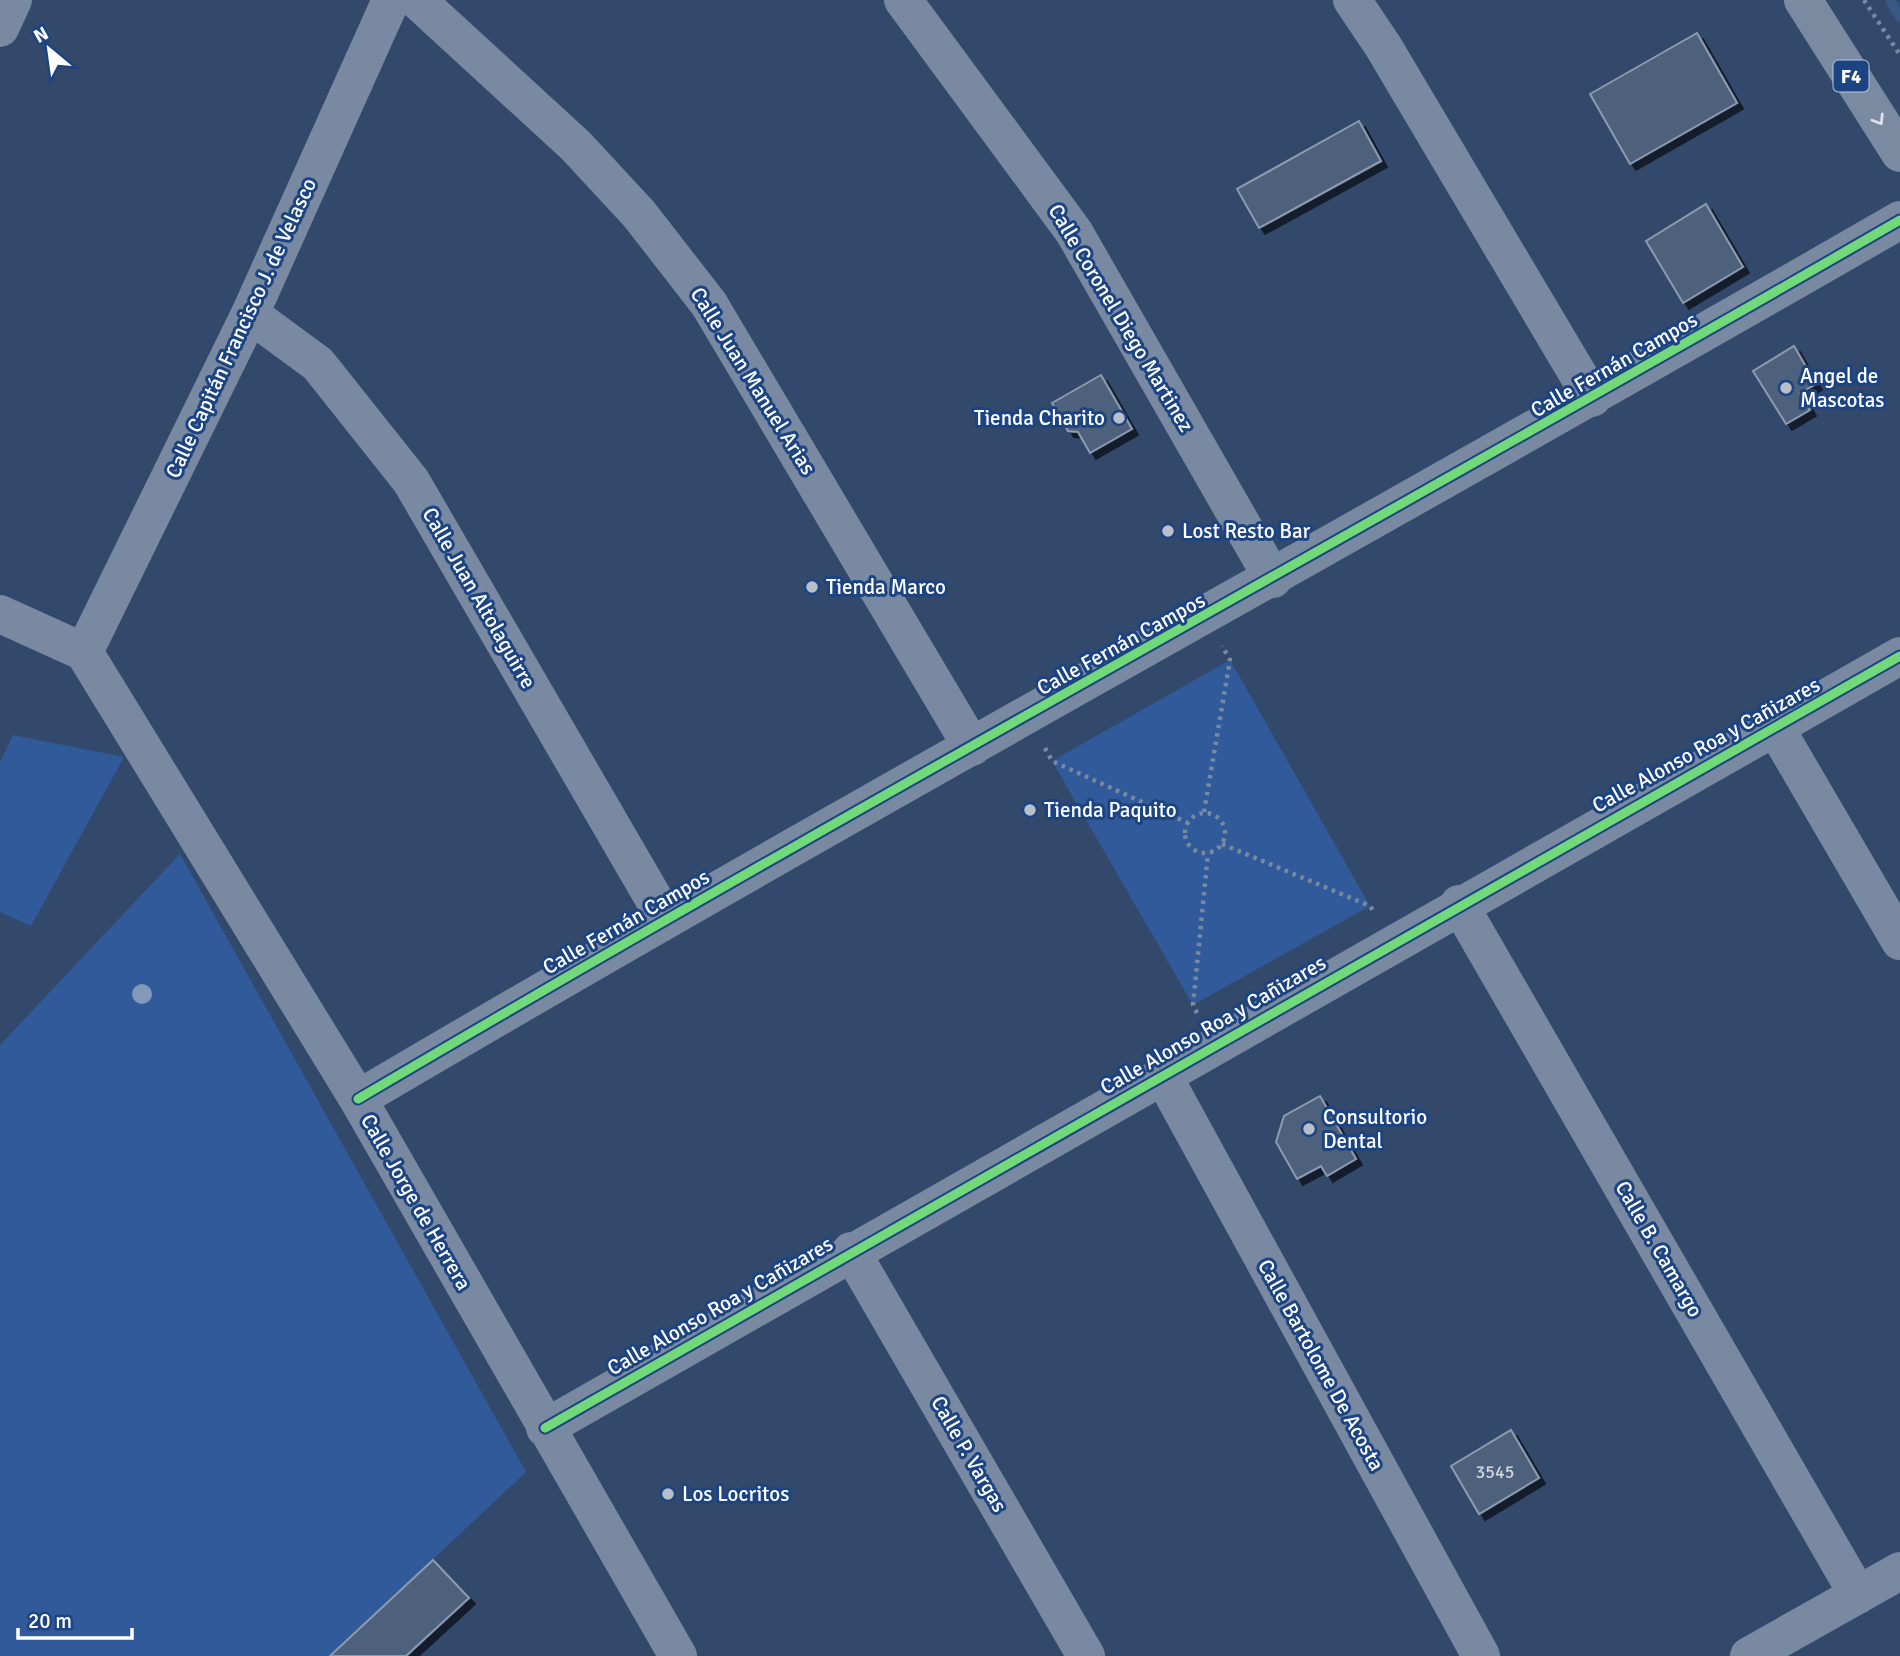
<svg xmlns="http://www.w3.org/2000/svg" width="1900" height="1656" viewBox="0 0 1900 1656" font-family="Signika,sans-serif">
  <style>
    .green { fill: #305a9a }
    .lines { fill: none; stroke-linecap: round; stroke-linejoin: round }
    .stream { stroke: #395884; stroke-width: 10 }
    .building { fill: #4e617c; stroke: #8d9aaf; stroke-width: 2; filter: url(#shadow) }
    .path { stroke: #7989a1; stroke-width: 4.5; stroke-dasharray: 3.5 5; stroke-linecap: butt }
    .street { stroke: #7989a1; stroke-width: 38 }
    .highway { stroke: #7a8aa1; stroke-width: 38 }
    .cycleway-casing { stroke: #1c4482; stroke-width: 13 }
    .cycleway { stroke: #71d979; stroke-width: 9 }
    .tree { fill: #8399b9 }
    .oneway { stroke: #dee2e8 }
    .poi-dot { fill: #b8bfcb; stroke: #1c4482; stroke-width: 2.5 }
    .labels { text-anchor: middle; stroke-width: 6; stroke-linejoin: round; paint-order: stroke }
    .number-label { font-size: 18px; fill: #d3d8de }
    .shield { fill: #1c4482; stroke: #bbc7da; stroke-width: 2 }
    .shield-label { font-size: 19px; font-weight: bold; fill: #fff }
    .street-label { font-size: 21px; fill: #fff; stroke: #1c4482 }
    .poi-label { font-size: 21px; fill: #fff; stroke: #1c4482; text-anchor: start }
  </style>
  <defs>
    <filter id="shadow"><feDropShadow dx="6" dy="6" stdDeviation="0" flood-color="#0009"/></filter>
  </defs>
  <rect width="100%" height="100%" fill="#33496b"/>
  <!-- green -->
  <path class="green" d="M1230,660L1370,906L1193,1005L1052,761Z
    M13,735L124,757L31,926L0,912V762Z
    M180,854L526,1472L330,1656H0V1045Z"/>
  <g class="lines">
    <!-- stream -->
    <path class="stream" d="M1890,0L1900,17"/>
  </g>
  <!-- building -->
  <path class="building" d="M1697,33L1737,103L1630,164L1590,94Z
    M1359,121L1381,161L1259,228L1237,189Z
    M1706,204L1743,267L1683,303L1646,241Z
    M1794,346L1816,384L1800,393L1810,410L1786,424L1753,371Z
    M1101,375L1132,429L1090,453L1078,432L1068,431L1052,403Z
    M1320,1096L1356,1159L1327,1176L1321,1166L1297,1179L1276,1142L1284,1116Z
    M1511,1430L1539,1478L1479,1514L1451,1466Z
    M433,1560L469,1598L406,1656H330Z"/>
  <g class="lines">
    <!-- path -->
    <path class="path" d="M1864,0L1900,55
      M1045,748L1052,761L1188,823
      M1204,812L1230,660L1222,646
      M1185 833a20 20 0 1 1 40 0a20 20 0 1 1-40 0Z
      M1222,844L1370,906L1374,912
      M1197,1013L1193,1005L1208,853"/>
    <!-- street -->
    <path class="street" d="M417,0L576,146L639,214L709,304L972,747
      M903,0L1074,232L1273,579
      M1352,0L1383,46L1592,398
      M0,28L13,0
      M250,314L318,364L411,481L665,918
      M0,614L84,652L358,1099L678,1656
      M84,652L250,314L391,0
      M1775,727L1900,941
      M1459,904L1858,1595
      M1162,1074L1481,1656
      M358,1099C868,798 1388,516 1900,220
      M851,1251L1086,1656
      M545,1428L1900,656
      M1749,1656L1900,1571"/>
    <!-- highway -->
    <path class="highway" d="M1803,0L1900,153"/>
    <!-- cycleway casing -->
    <g class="cycleway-casing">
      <path id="cycleway" d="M358,1099C868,798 1388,516 1900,220
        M545,1428L1900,656"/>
    </g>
    <!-- cycleway -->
    <use href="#cycleway" class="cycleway"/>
  </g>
  <!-- trees -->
  <circle class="tree" cx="142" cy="994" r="10"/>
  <!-- one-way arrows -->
  <defs><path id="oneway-chevron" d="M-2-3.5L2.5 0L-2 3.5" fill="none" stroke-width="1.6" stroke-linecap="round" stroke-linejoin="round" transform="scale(1.75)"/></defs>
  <use class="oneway" href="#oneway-chevron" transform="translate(1879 120) rotate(58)"/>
  <!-- markers -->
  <g class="poi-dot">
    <circle cx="1786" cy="388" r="7"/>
    <circle cx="1119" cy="418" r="7"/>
    <circle cx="1168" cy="531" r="7"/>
    <circle cx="812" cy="587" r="7"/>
    <circle cx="1030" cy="810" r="7"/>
    <circle cx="1309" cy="1129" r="7"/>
    <circle cx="668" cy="1494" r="7"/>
  </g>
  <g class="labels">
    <!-- number labels -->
    <g class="number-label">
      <text x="1495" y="1478">3545</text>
    </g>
    <!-- shield labels -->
    <rect class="shield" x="1833.5" y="60.5" width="35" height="31" rx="5"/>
    <g class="shield-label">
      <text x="1851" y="83">F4</text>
    </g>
    <!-- street labels -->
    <g class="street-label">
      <text transform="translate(1121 318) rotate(59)" y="7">Calle Coronel Diego Martinez</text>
      <text transform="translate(241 328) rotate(-65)" y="7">Calle Capitán Francisco J. de Velasco</text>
      <text transform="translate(1614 365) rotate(-30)" y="7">Calle Fernán Campos</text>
      <text transform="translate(753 381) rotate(58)" y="7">Calle Juan Manuel Arias</text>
      <text transform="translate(479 598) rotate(60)" y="7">Calle Juan Altolaguirre</text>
      <text transform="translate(1121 644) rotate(-29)" y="7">Calle Fernán Campos</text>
      <text transform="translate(1706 745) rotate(-29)" y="7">Calle Alonso Roa y Cañizares</text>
      <text transform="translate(626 922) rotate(-30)" y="7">Calle Fernán Campos</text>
      <text transform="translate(1213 1025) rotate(-30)" y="7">Calle Alonso Roa y Cañizares</text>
      <text transform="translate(416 1202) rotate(60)" y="7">Calle Jorge de Herrera</text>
      <text transform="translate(1659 1249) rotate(60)" y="7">Calle B. Camargo</text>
      <text transform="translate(720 1306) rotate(-30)" y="7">Calle Alonso Roa y Cañizares</text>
      <text transform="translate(1321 1365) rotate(61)" y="7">Calle Bartolome De Acosta</text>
      <text transform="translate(969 1454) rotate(60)" y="7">Calle P. Vargas</text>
    </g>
    <!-- poi labels -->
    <g class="poi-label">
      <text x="1800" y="383">Angel de<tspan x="1800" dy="24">Mascotas</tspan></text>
      <text x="1105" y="425" text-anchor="end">Tienda Charito</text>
      <text x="1182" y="538">Lost Resto Bar</text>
      <text x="826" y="594">Tienda Marco</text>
      <text x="1044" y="817">Tienda Paquito</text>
      <text x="1323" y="1124">Consultorio<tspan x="1323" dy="24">Dental</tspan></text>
      <text x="682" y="1501">Los Locritos</text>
    </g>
  </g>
  <!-- north arrow -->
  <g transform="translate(49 49) rotate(331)" stroke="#1c4482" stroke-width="5" paint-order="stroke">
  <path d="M0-5L12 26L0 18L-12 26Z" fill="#ffffff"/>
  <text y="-10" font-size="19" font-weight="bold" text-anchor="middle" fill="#ffffff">N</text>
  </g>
  <!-- scale -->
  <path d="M18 1628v10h114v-10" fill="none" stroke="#ffffff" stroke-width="3.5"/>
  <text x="28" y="1628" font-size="21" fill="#ffffff" stroke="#1c4482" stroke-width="5" paint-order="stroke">20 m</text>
</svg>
